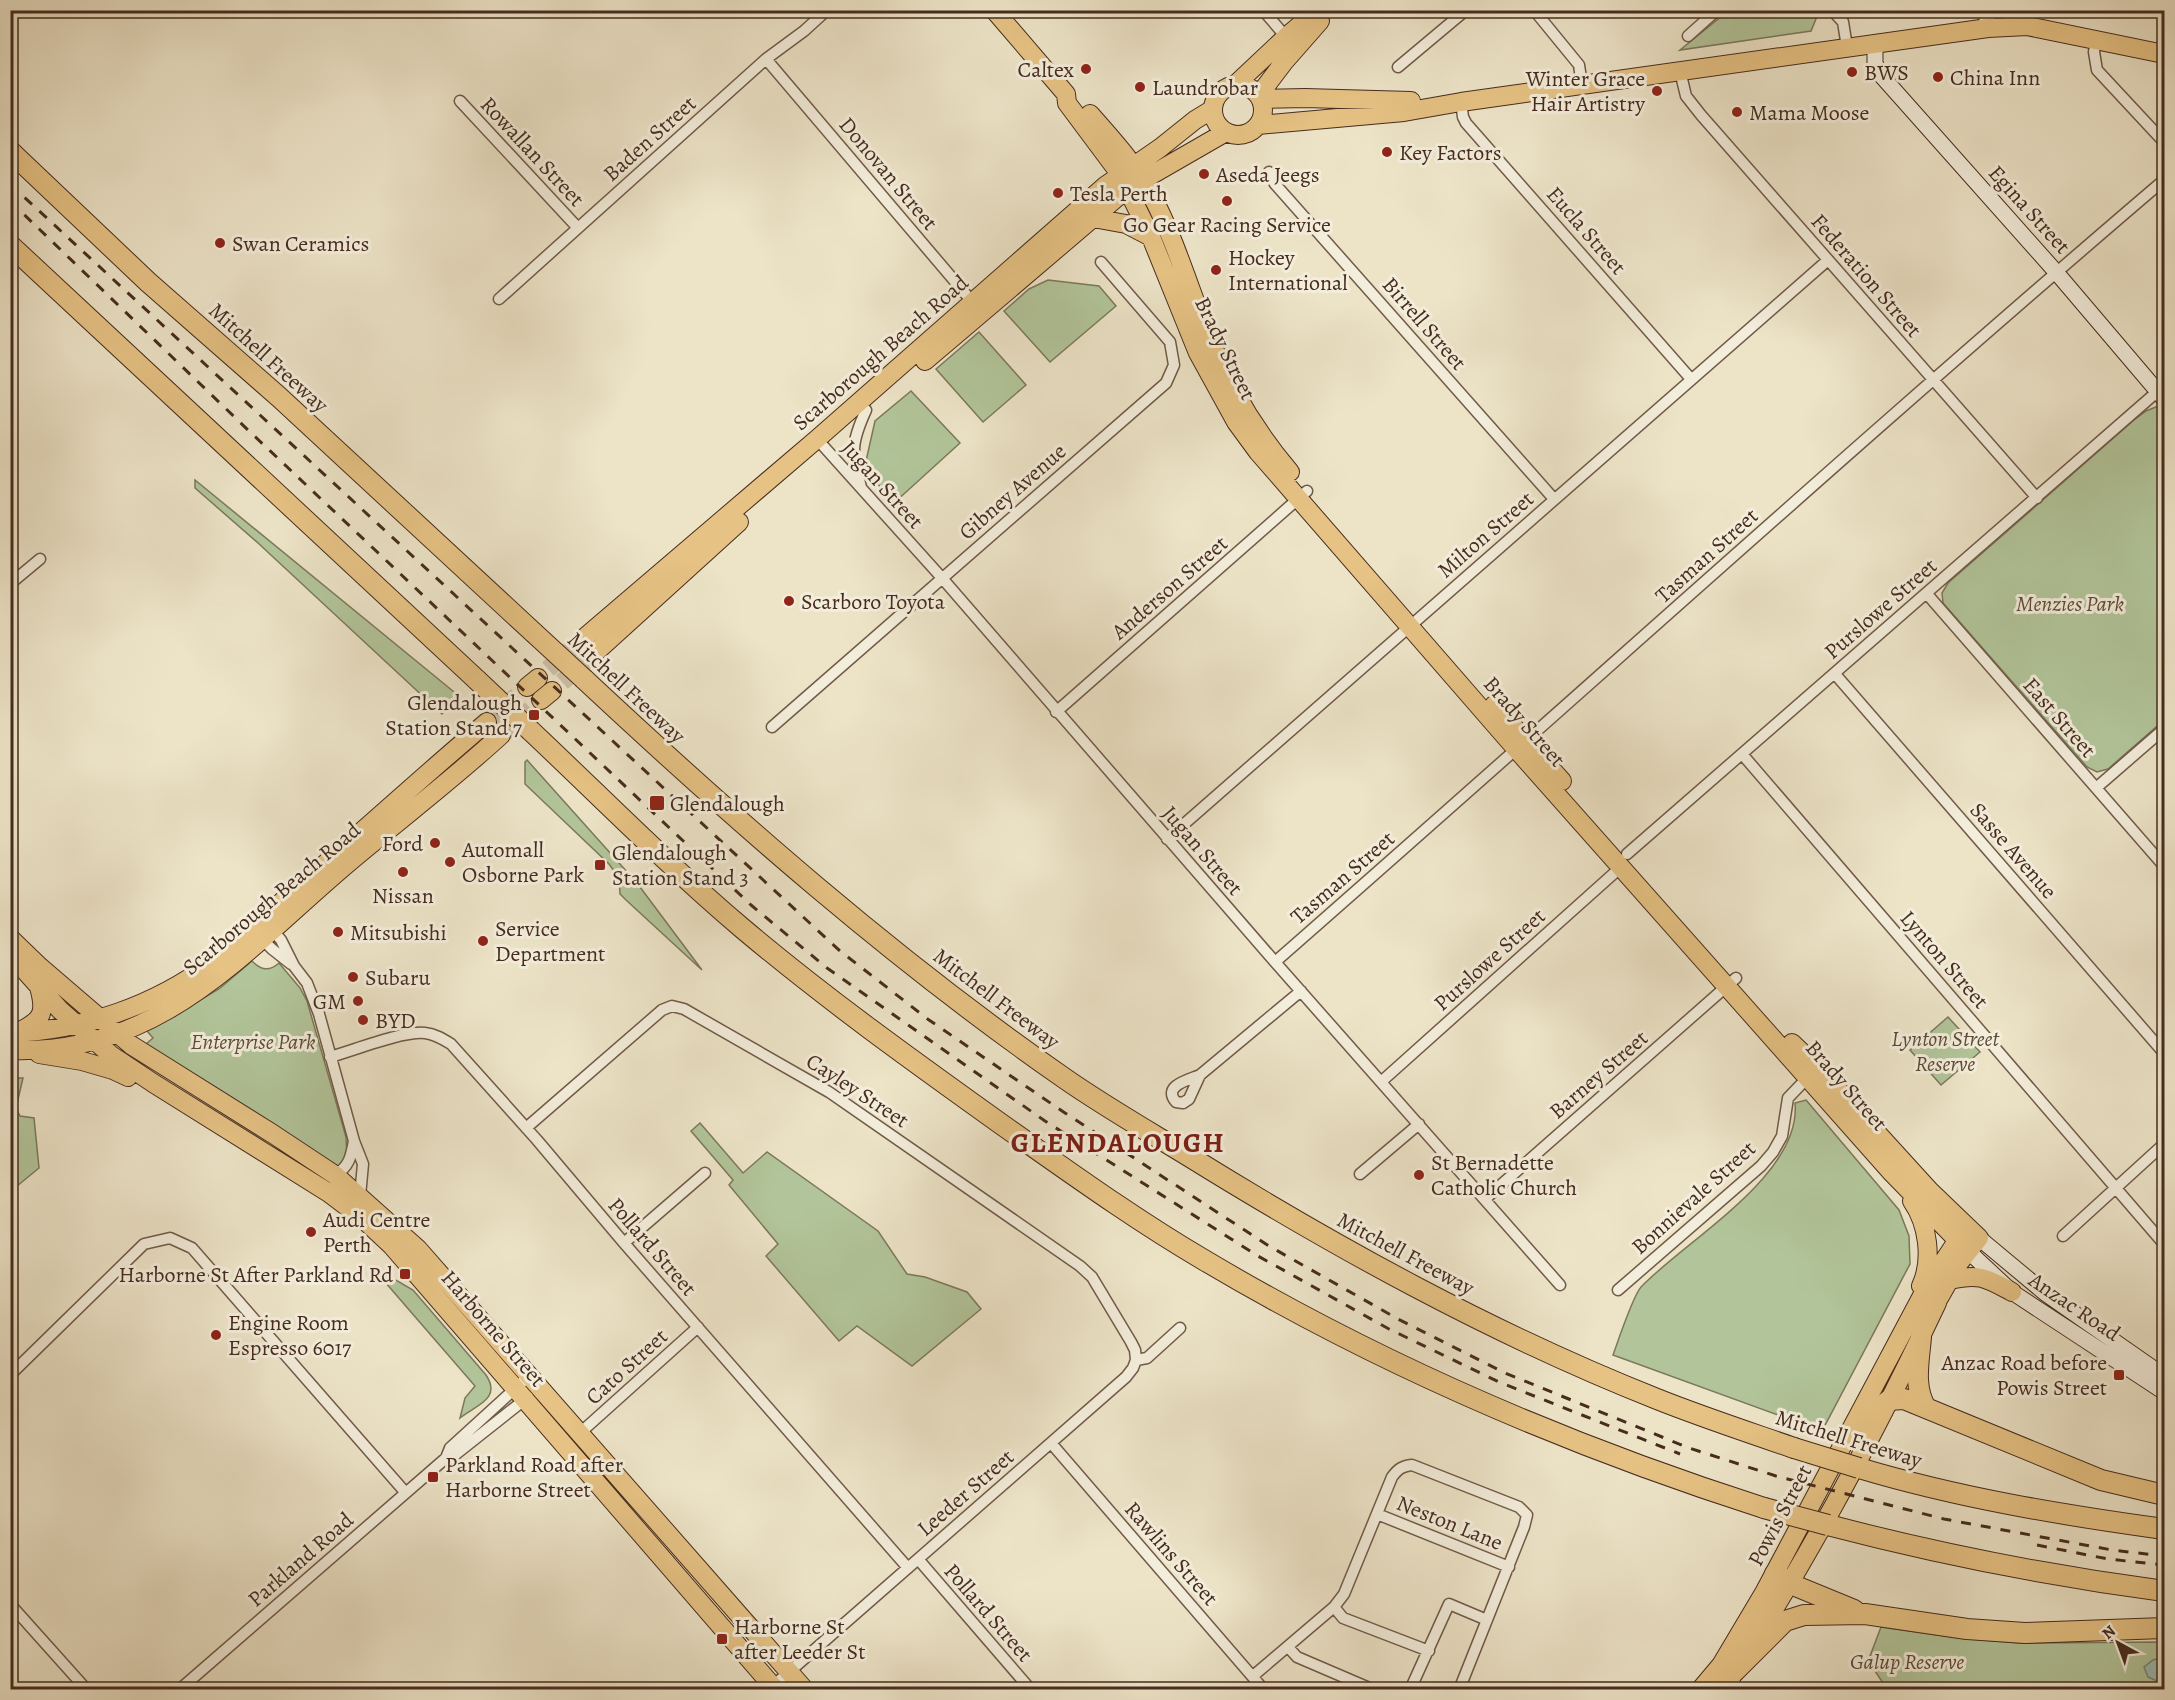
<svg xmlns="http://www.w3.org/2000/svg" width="2175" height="1700" viewBox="0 0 2175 1700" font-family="Alegreya,serif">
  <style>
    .green { fill: #b2c59a; stroke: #7c785c; stroke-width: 1.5 }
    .water { fill: #99bfb3; stroke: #788477; stroke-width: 1.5 }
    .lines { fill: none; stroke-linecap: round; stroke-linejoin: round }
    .primary-tunnel { stroke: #ccbfa6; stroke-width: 18; stroke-dasharray: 18 9; stroke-linecap: butt }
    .street-casing { stroke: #705a48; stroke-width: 13 }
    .secondary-casing { stroke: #462c1e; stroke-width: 17 }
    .primary-casing { stroke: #462c1e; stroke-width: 20 }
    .highway-casing { stroke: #462c1e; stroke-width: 22 }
    .street { stroke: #f3eddb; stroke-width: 10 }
    .secondary { stroke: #f3eddb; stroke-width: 15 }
    .primary { stroke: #e6c284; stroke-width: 18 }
    .highway { stroke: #e6c284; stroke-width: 20 }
    .rail { stroke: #462c1e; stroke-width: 3; stroke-dasharray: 10 10; stroke-linecap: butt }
    .highway-bridge-casing { stroke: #462c1e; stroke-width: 22; stroke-linecap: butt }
    .highway-bridge { stroke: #e6c284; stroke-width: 20 }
    .poi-dot { fill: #8f2418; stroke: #f3eddb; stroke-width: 2 }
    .labels { text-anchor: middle; stroke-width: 6; stroke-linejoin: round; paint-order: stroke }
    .poi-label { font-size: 22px; fill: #462c1e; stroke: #f3eddb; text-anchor: start }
    .street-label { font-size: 22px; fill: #462c1e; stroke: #f3eddb }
    .park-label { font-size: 22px; font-style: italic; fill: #5c4b37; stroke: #f3eddb }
    .district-label { font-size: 28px; font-weight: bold; letter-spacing: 1.5px; fill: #7a1f14; stroke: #f3eddb }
  </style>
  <rect width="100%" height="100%" fill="#ede4c8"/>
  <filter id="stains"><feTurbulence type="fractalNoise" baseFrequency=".00333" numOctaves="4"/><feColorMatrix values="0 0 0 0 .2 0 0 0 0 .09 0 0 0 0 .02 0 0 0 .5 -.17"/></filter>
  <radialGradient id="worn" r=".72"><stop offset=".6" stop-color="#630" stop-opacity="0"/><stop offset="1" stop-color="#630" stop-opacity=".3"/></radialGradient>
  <!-- green -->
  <path class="green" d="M1728,11H1809L1816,19L1811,31L1680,50Z
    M1048,280L1099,286L1116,306L1050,362L1004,311L1029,289Z
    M979,332L1026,385L983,422L936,369Z
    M911,391L960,443L894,503L871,476L866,461L875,421Z
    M2158,406L2164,409V720L2108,769L2097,772L2087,767L1943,603L1942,593L1948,583L2134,420L2146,411Z
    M195,480L459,696L442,714L258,543L195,488Z
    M527,760L637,883L702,970L626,900L620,894L619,878L609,864L525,784V762Z
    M252,961C261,970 269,972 279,963L300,988L307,1001L346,1137L347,1157L339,1167L145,1045L153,1038L147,1031L219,989Z
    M1948,1017L1980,1052L1941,1085L1910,1050Z
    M11,1078H23L16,1108L20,1116L34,1118L39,1168L11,1191Z
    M1806,1100L1899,1210L1909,1236L1910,1264L1822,1431L1613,1355C1618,1341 1633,1296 1641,1287C1686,1240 1802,1175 1795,1103Z
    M700,1123L743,1173L767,1152L878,1231L907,1274L925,1277L967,1292L981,1309L912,1366L857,1326L839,1341L766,1256L778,1244L729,1185L733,1180L691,1131Z
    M377,1269L413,1290L486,1375C502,1399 476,1405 460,1418L465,1398L475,1386L385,1282L387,1280Z
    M1881,1627L1959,1638L2019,1643L2164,1642V1689H1887L1875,1671L1867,1664Z"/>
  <!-- water -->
  <path class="water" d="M2164,1657V1675L2157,1681L2148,1677L2144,1667L2153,1660Z"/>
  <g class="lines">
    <!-- primary-tunnel -->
    <path class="primary-tunnel" d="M548,669L584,638
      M562,682L598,650
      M487,722L517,696
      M501,735L531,709"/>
    <!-- street casing -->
    <g class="street-casing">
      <path id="street" d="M1263,10L1286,37
        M1534,10L1579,65L1582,85
        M1832,10L1843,22L1847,47
        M1688,36L1717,10
        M2096,39L2094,52L2097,70L2164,142
        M766,59L975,305
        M1398,67L1466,10
        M1680,71L1686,96L1701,115L2037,498
        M460,101L578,228
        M1461,102L1463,117L1466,123L1691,379
        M1269,172L1275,184L1554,499
        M499,299L766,59L804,31L827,10
        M817,439L942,578L1275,962L1560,1285
        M861,487C851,452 851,443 866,410
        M10,584L40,559
        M1927,594L2164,866
        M1835,674L2164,1053
        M1056,712L1307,491
        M772,727L1166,383L1174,365L1170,342L1101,262
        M1742,754L2164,1244
        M2096,788L2164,729
        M1167,839L1828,260
        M1627,854L2158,391
        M269,926L281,940L294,966L307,983L319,1014L354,1141L363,1164L360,1196
        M260,937L272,949L291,964
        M1275,962C1572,702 1864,436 2164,180
        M330,1057C355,1050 402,1031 425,1033C435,1034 443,1039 451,1044L537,1140L624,1243L908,1568
        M1200,1075C1188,1080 1162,1086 1176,1102L1183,1103L1189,1099L1200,1075L1301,991
        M1382,1081L1621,867
        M526,1128L662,1010L672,1006L684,1009L829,1092L1080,1266L1092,1277L1131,1342L1135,1350L1136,1360
        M1360,1174L1419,1124
        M335,1175C349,1167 351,1157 354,1141
        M1485,1199L1736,978
        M2063,1236L2164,1144
        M624,1243L705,1173
        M1618,1290L1761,1166L1773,1152L1782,1136L1788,1098L1810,1075
        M10,1375L144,1244L170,1238L192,1248L405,1492
        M580,1433L698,1327
        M1051,1443L1264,1690
        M446,1458L450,1448L530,1375
        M1377,1514L1509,1567
        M918,1559L1031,1690
        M10,1604L87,1690
        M1334,1607L1343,1618L1429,1651
        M1288,1647L1297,1657L1374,1690
        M1253,1676L1334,1607L1344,1594L1392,1477C1398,1469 1402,1466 1412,1465L1519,1507L1527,1515L1524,1527L1459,1690
        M773,1686L1126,1377L1133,1368L1136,1360L1147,1358L1180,1328
        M179,1690L446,1458L456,1454L528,1397
        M1410,1690L1449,1604L1487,1620"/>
    </g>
    <!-- secondary casing -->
    <g class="secondary-casing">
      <path id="secondary" d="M1986,10L1988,28
        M1875,44V63L1879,73L2056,272L2164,399
        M1979,1238L2045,1293L2164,1376
        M1967,1250L2012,1292L2164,1392"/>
    </g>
    <!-- primary casing -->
    <g class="primary-casing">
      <path id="primary" d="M994,10L1066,94L1067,103L1120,174L1151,237L1198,353L1236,422L1258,452L1517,750L1892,1173L1967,1250
        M1213 110a25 25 0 1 1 50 0a25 25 0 1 1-50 0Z
        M1235,85L1286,37L1318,10
        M1259,95L1284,62L1320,21
        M1261,99L1305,98L1411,101
        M1090,114C1113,140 1135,164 1151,194C1175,239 1189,288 1208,335C1228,385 1255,431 1290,472
        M1258,125L1404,112L1461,102L1988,28L2027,26L2164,54
        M1093,218L1126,224L1151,237
        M925,361L1127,189L1226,132
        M584,638L817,439L1105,186L1160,148L1195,120L1213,109
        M598,650L739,522
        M527,687L538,678
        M541,700L552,691
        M1494,705L1562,781
        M10,938L38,965L131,1045L273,1134L335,1175L418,1249L805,1690
        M10,954L60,1010L111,1055L153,1083L329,1193L362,1218L392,1246L776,1690
        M20,1031C43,1020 46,1012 39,987
        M10,1033C84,1030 154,1006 213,962C249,934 281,901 316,872C373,822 429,771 487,722
        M1792,1043L1818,1068L1930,1191L1979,1238L1959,1263L1939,1298
        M10,1050C160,1056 244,951 347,864C398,821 452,780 501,735
        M39,1054L82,1061L113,1070L128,1077
        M1912,1201C1928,1224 1933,1260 1921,1286
        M1950,1280C1980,1273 1986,1278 2012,1292
        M1926,1288L1957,1241L1966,1233
        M1700,1690L1721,1665L1765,1591L1923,1294
        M1723,1690C1804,1567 1874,1436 1937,1303"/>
    </g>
    <!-- highway casing -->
    <g class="highway-casing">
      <path id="highway" d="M10,151L148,282L279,397L534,633
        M10,245L477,680
        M584,679C736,821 893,959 1064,1078C1104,1106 1146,1130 1187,1155C1337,1248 1493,1334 1657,1399C1702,1417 1748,1432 1794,1448
        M531,731C601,797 669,866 742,928C825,998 913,1061 1001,1124C1068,1171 1134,1219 1204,1260C1379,1364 1570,1446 1764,1508
        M1921,1337C1919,1362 1913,1386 1926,1408
        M1848,1435L1889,1400L1904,1399L2101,1480L2164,1495
        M1859,1468C1959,1498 2062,1515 2164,1529
        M1828,1525C1939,1554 2051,1576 2164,1591
        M1775,1574L1798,1587L1854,1610
        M1735,1671L1785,1621L1804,1615L1865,1614L1967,1629L2025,1633L2164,1628"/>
    </g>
    <!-- street -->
    <use href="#street" class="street"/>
    <!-- secondary -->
    <use href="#secondary" class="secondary"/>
    <!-- primary -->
    <use href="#primary" class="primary"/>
    <!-- highway -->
    <use href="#highway" class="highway"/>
    <!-- rail -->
    <path class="rail" d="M10,184L840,951L929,1020L1065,1113L1269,1246L1398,1319L1505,1373L1689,1448L1776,1476L1944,1519L2112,1550L2164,1556
      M10,201L248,430L751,905L827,968L1045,1121L1258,1256L1389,1329L1499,1382L1680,1454
      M2037,1545L2108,1559L2164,1565"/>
    <!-- highway-bridge casing -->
    <g class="highway-bridge-casing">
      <path id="highway-bridge" d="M534,633L584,679
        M477,680L531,731
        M1794,1448L1859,1468
        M1764,1508L1828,1525"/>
    </g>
    <!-- highway-bridge -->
    <use href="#highway-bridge" class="highway-bridge"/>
  </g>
  <!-- markers -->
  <g class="poi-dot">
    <circle cx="1086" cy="69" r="6"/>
    <circle cx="1852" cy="72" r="6"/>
    <circle cx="1938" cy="77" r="6"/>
    <circle cx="1140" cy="87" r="6"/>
    <circle cx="1657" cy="91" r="6"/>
    <circle cx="1737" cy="112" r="6"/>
    <circle cx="1387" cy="152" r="6"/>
    <circle cx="1204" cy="174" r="6"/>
    <circle cx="1058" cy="193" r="6"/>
    <circle cx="1227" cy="201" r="6"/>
    <circle cx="220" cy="243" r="6"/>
    <circle cx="1216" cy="270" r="6"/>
    <circle cx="789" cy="601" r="6"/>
    <rect x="528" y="709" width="12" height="12" rx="3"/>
    <rect x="649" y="795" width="16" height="16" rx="3"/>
    <circle cx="435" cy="843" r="6"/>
    <circle cx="450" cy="862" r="6"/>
    <rect x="594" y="859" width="12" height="12" rx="3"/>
    <circle cx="403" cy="872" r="6"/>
    <circle cx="338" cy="932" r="6"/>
    <circle cx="483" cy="941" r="6"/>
    <circle cx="353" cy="977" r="6"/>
    <circle cx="358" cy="1001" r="6"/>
    <circle cx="363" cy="1020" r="6"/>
    <circle cx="1419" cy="1175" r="6"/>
    <circle cx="311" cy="1232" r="6"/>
    <rect x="399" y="1268" width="12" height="12" rx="3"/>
    <circle cx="216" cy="1335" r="6"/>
    <rect x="2113" y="1369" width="12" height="12" rx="3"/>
    <rect x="427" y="1471" width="12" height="12" rx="3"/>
    <rect x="716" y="1633" width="12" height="12" rx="3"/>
  </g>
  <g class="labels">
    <!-- poi labels -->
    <g class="poi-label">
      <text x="1074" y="77" text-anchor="end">Caltex</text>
      <text x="1864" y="80">BWS</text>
      <text x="1950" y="85">China Inn</text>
      <text x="1645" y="86" text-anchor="end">Winter Grace<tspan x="1645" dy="25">Hair Artistry</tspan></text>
      <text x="1152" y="95">Laundrobar</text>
      <text x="1749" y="120">Mama Moose</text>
      <text x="1399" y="160">Key Factors</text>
      <text x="1216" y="182">Aseda Jeegs</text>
      <text x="1070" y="201">Tesla Perth</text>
      <text x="1227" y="232" text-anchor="middle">Go Gear Racing Service</text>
      <text x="232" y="251">Swan Ceramics</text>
      <text x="1228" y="265">Hockey<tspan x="1228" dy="25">International</tspan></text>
      <text x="801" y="609">Scarboro Toyota</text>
      <text x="522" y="710" text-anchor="end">Glendalough<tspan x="522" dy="25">Station Stand 7</tspan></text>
      <text x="670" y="811">Glendalough</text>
      <text x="423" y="851" text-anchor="end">Ford</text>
      <text x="462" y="857">Automall<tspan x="462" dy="25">Osborne Park</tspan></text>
      <text x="612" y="860">Glendalough<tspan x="612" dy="25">Station Stand 3</tspan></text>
      <text x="403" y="903" text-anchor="middle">Nissan</text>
      <text x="495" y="936">Service<tspan x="495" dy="25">Department</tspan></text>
      <text x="350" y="940">Mitsubishi</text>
      <text x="365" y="985">Subaru</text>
      <text x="346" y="1009" text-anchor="end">GM</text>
      <text x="375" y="1028">BYD</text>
      <text x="1431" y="1170">St Bernadette<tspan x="1431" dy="25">Catholic Church</tspan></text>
      <text x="323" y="1227">Audi Centre<tspan x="323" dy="25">Perth</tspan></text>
      <text x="393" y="1282" text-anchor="end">Harborne St After Parkland Rd</text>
      <text x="228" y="1330">Engine Room<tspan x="228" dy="25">Espresso 6017</tspan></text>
      <text x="2107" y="1370" text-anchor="end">Anzac Road before<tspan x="2107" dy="25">Powis Street</tspan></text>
      <text x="445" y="1472">Parkland Road after<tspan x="445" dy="25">Harborne Street</tspan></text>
      <text x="734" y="1634">Harborne St<tspan x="734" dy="25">after Leeder St</tspan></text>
    </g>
    <!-- street labels -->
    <g class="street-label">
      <text transform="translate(649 138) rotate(-42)" y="8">Baden Street</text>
      <text transform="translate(533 151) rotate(47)" y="8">Rowallan Street</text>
      <text transform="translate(889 173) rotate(50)" y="8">Donovan Street</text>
      <text transform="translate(2030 209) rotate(48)" y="8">Egina Street</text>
      <text transform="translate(1587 230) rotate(49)" y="8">Eucla Street</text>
      <text transform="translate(1867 275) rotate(49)" y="8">Federation Street</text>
      <text transform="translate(1425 323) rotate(49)" y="8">Birrell Street</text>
      <text transform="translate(1226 348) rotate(64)" y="8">Brady Street</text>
      <text transform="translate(880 352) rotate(-41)" y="8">Scarborough Beach Road</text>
      <text transform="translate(269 357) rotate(42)" y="8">Mitchell Freeway</text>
      <text transform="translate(883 484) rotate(48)" y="8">Jugan Street</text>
      <text transform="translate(1012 491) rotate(-41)" y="8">Gibney Avenue</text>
      <text transform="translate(1485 534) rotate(-41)" y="8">Milton Street</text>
      <text transform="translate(1706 555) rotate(-42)" y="8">Tasman Street</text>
      <text transform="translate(1169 587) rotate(-41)" y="8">Anderson Street</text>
      <text transform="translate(1880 608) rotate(-41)" y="8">Purslowe Street</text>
      <text transform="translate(627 687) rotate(43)" y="8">Mitchell Freeway</text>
      <text transform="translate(2060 717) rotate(49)" y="8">East Street</text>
      <text transform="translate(1525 721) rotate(49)" y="8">Brady Street</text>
      <text transform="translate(1203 850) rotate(49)" y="8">Jugan Street</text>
      <text transform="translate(2014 850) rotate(49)" y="8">Sasse Avenue</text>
      <text transform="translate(1342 877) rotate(-41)" y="8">Tasman Street</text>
      <text transform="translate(271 898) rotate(-40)" y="8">Scarborough Beach Road</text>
      <text transform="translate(1489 959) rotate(-42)" y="8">Purslowe Street</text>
      <text transform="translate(1945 959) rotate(49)" y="8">Lynton Street</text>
      <text transform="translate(997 998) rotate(37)" y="8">Mitchell Freeway</text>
      <text transform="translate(1598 1074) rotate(-41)" y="8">Barney Street</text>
      <text transform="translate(1847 1085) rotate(49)" y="8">Brady Street</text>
      <text transform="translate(858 1090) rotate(33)" y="8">Cayley Street</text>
      <text transform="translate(1693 1197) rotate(-42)" y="8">Bonnievale Street</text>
      <text transform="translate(653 1246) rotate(49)" y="8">Pollard Street</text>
      <text transform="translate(1406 1253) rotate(28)" y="8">Mitchell Freeway</text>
      <text transform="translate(2075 1306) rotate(34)" y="8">Anzac Road</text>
      <text transform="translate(494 1328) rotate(49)" y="8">Harborne Street</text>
      <text transform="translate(626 1366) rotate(-42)" y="8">Cato Street</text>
      <text transform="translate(1849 1438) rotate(17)" y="8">Mitchell Freeway</text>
      <text transform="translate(965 1492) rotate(-41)" y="8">Leeder Street</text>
      <text transform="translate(1779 1515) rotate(-62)" y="8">Powis Street</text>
      <text transform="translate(1450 1522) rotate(22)" y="8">Neston Lane</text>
      <text transform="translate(1172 1553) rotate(49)" y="8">Rawlins Street</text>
      <text transform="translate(300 1559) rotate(-41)" y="8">Parkland Road</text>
      <text transform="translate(989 1612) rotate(49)" y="8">Pollard Street</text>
    </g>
    <!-- park labels -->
    <g class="park-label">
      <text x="2070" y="611">Menzies Park</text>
      <text x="1945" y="1046">Lynton Street<tspan x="1945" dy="25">Reserve</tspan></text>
      <text x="253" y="1049">Enterprise Park</text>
      <text x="1907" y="1669">Galup Reserve</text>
    </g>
    <!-- district labels -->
    <g class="district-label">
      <text x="1118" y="1152">GLENDALOUGH</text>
    </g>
  </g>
  <!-- margin -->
  <rect width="2175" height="1700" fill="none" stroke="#ede4c8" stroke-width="36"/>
  <rect x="12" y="12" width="2151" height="1676" fill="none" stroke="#462c1e" stroke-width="3"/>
  <rect x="18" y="18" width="2139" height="1664" fill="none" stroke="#462c1e" stroke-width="1.5"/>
  <!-- north arrow -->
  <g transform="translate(2118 1643) rotate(319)" stroke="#f3eddb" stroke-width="4.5" paint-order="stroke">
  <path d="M0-4.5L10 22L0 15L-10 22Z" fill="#462c1e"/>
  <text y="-9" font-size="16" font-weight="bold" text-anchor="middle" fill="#462c1e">N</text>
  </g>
  <rect width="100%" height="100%" filter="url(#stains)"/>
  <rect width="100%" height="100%" fill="url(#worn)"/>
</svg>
